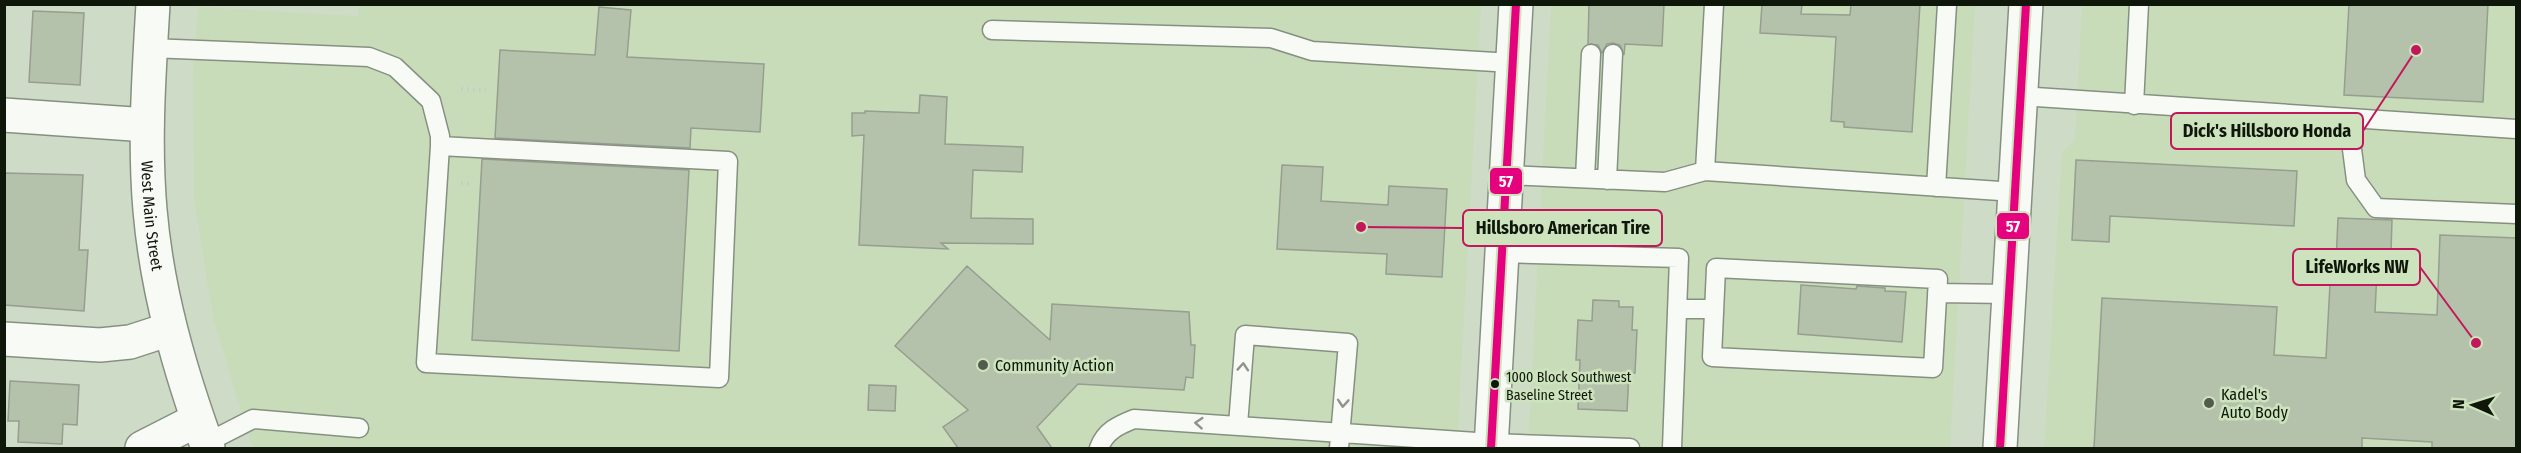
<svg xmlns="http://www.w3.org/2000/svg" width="2521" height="453" viewBox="0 0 2521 453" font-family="'Fira Sans Condensed',sans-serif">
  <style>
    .built { fill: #c8dcba }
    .building { fill: #b5c2ab; stroke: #959e8f; stroke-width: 1.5 }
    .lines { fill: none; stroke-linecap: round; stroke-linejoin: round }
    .service-casing { stroke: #869080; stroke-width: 21 }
    .minor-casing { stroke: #869080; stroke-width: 36 }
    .tertiary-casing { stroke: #869080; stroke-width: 36 }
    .trunk-casing { stroke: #869080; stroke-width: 36 }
    .path { stroke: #c7cbc4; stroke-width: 4; stroke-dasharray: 1.5 4.5; stroke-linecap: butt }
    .service { stroke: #f8faf6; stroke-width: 18 }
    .minor { stroke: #f8faf6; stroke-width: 33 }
    .tertiary { stroke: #f8faf6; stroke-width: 33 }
    .trunk { stroke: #f8faf6; stroke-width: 33 }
    .bus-1-casing { stroke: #cde3be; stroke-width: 12 }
    .bus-1 { stroke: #e5007d; stroke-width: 8 }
    .oneway { stroke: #8f948c }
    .poi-dot { fill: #525c4c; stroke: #cde3be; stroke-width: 2 }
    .bus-dot { fill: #0f170a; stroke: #cde3be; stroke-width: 2 }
    .labels { text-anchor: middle; stroke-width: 5; stroke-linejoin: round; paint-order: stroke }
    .bus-label { font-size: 14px; fill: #0f170a; stroke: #cde3be; text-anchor: start }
    .street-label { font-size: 16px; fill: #0f170a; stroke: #cde3be }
    .poi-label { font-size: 16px; fill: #0f170a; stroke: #cde3be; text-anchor: start }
    .leader { fill: none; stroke: #c2185b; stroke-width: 2 }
    .callout-dot { fill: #c2185b; stroke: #cde3be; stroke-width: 2 }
    .callout { fill: #cde3be; stroke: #c2185b; stroke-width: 2 }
    .callout-label { font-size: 18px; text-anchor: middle; font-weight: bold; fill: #0f170a }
    .line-badge { stroke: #cde3be; stroke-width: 2 }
    .badge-label { font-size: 16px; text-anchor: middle; font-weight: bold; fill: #fff }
  </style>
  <rect width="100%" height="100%" fill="#cedbc6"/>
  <!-- built -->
  <path class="built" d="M359,4L1481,5L1457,448H254L247,432L213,317L194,200L193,75L198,7L358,16Z
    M1551,5H1975L1950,448H1528Z
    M2082,5H2516V448H2044L2062,152L2075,140Z"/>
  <!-- building -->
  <path class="building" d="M1589,4H1664L1662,46L1625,44L1624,55L1620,45L1613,43L1607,44L1602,53L1598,45L1588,44Z
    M1762,4H1802L1801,14L1850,15L1851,4H1920L1912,132L1844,127V122L1831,121L1836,37L1760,33Z
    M2349,4H2488L2483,102L2344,95Z
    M599,7L631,10L627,57L764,64L760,132L691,128L690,148L495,138L500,50L595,55Z
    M33,11L84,13L80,85L29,82Z
    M920,95L947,97L945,144L1023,147L1022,172L973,170L971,218L1033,219V244L941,243L948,249L859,245L864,135L852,136V113H865V111L919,113Z
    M482,159L689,170L679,351L472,340Z
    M2076,160L2297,171L2294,226L2110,216L2109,242L2072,240Z
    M1282,165L1323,167L1321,201L1388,205L1389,186L1447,189L1442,277L1386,274L1387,254L1277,249Z
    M4,173L83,175L79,250H88L84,311L4,305Z
    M2338,218L2392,220L2391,252L2378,251L2375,312L2437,315L2440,235L2517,238V448H2432V442L2362,438V448H2094L2102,298L2277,307L2274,355L2326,358L2330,284H2335Z
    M967,266L1050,340L1052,304L1189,312L1191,345H1195L1193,378L1186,377L1184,390L1078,384L1037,427L1052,448H958L943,427L968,410L895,346Z
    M1801,285L1856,289L1857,286L1885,288V291L1906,292L1902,342L1798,334Z
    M1593,300L1619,301V307H1633L1632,330H1637L1635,373H1629L1627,411L1578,409L1580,360H1576L1578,320L1592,321Z
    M10,381L79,385L77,425L63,424L62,444L18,442L19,421H8Z
    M869,385L896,386L895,411L868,410Z"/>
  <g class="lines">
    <!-- service casing -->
    <g class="service-casing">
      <path id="service" d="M1714,4L1705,171L2015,192
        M992,30L1271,38L1312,51L1512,63
        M150,48L369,57L395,67L431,101L440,136V146L426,363L719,378L728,161L440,146
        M2021,96L2516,129
        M2134,105L2139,4
        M2348,118L2356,180L2376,208L2516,214
        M1506,175L1665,182L1705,171
        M1585,178L1591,54
        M1607,180L1613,54
        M1936,187L1947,4
        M1502,253L1679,258L1672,448
        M1716,268L1938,279L1933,368L1712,357Z
        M1937,293L2009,294
        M1677,309H1714
        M1238,425L1245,335L1348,343L1339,448
        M206,443L253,419L359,428
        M1099,448C1105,431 1119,425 1134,419L1491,443L1630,448"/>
    </g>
    <!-- minor casing -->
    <g class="minor-casing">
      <path id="minor" d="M4,115L147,125
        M4,339L100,345L130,342L170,329
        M142,448L197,420"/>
    </g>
    <!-- tertiary casing -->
    <g class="tertiary-casing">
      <g id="tertiary">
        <path id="s1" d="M153,4C149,73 144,141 150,210C157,292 180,371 208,448"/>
      </g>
    </g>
    <!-- trunk casing -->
    <g class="trunk-casing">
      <path id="trunk" d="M1491,448L1516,4
        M2000,448L2026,4"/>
    </g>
    <!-- path -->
    <path class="path" d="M461,89L486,90
      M461,183L472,184"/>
    <!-- service -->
    <use href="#service" class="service"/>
    <!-- minor -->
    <use href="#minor" class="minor"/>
    <!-- tertiary -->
    <use href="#tertiary" class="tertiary"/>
    <!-- trunk -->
    <use href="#trunk" class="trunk"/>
    <!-- bus-1 casing -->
    <g class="bus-1-casing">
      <path id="bus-1" d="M1491,448L1516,4
        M2000,448L2026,4"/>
    </g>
    <!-- bus-1 -->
    <use href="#bus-1" class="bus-1"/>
  </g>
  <!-- one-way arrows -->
  <defs><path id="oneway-chevron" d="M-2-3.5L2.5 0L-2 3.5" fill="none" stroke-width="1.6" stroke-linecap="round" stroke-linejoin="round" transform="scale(1.5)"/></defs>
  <g class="oneway">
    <use href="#oneway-chevron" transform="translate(1243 367) rotate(-86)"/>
    <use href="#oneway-chevron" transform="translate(1343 403) rotate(94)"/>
    <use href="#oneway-chevron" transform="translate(1199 423) rotate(-176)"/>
  </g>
  <!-- markers -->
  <g class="poi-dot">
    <circle cx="983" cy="365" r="6"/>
    <circle cx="2209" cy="403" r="6"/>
  </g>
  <circle class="bus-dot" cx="1495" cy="384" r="5"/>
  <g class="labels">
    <!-- bus labels -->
    <g class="bus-label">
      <text x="1506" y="382">1000 Block Southwest<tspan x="1506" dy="18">Baseline Street</tspan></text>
    </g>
    <!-- street labels -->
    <g class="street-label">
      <text dy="6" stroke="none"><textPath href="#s1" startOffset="212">West Main Street</textPath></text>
    </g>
    <!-- poi labels -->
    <g class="poi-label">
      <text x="995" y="371">Community Action</text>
      <text x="2221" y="400">Kadel's<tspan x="2221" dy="18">Auto Body</tspan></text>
    </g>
  </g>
  <!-- callouts -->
  <path class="leader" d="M2416 50L2363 131M1361 227L1463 228M2476 343L2420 267"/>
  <g class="callout-dot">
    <circle cx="2416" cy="50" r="6"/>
    <circle cx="1361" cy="227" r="6"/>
    <circle cx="2476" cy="343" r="6"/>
  </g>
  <g class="callout">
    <rect x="2171" y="113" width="192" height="36" rx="6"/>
    <rect x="1463" y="210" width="199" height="36" rx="6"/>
    <rect x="2293" y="249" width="127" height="36" rx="6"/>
  </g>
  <g class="callout-label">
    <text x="2267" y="137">Dick's Hillsboro Honda</text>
    <text x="1563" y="234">Hillsboro American Tire</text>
    <text x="2357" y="273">LifeWorks NW</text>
  </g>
  <g class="line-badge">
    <rect x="1489" y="167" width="34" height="28" rx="6" fill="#e5007d"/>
    <rect x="1996" y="212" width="34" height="28" rx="6" fill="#e5007d"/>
  </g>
  <g class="badge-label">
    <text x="1506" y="187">57</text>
    <text x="2013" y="232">57</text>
  </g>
  <!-- border -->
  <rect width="2521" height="453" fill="none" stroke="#0f170a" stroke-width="12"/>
  <!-- north arrow -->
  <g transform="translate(2473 405) rotate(273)" stroke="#cde3be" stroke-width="4.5" paint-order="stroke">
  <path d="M0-4.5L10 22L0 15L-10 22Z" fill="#0f170a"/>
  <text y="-9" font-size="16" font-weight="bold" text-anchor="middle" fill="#0f170a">N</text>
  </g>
</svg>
